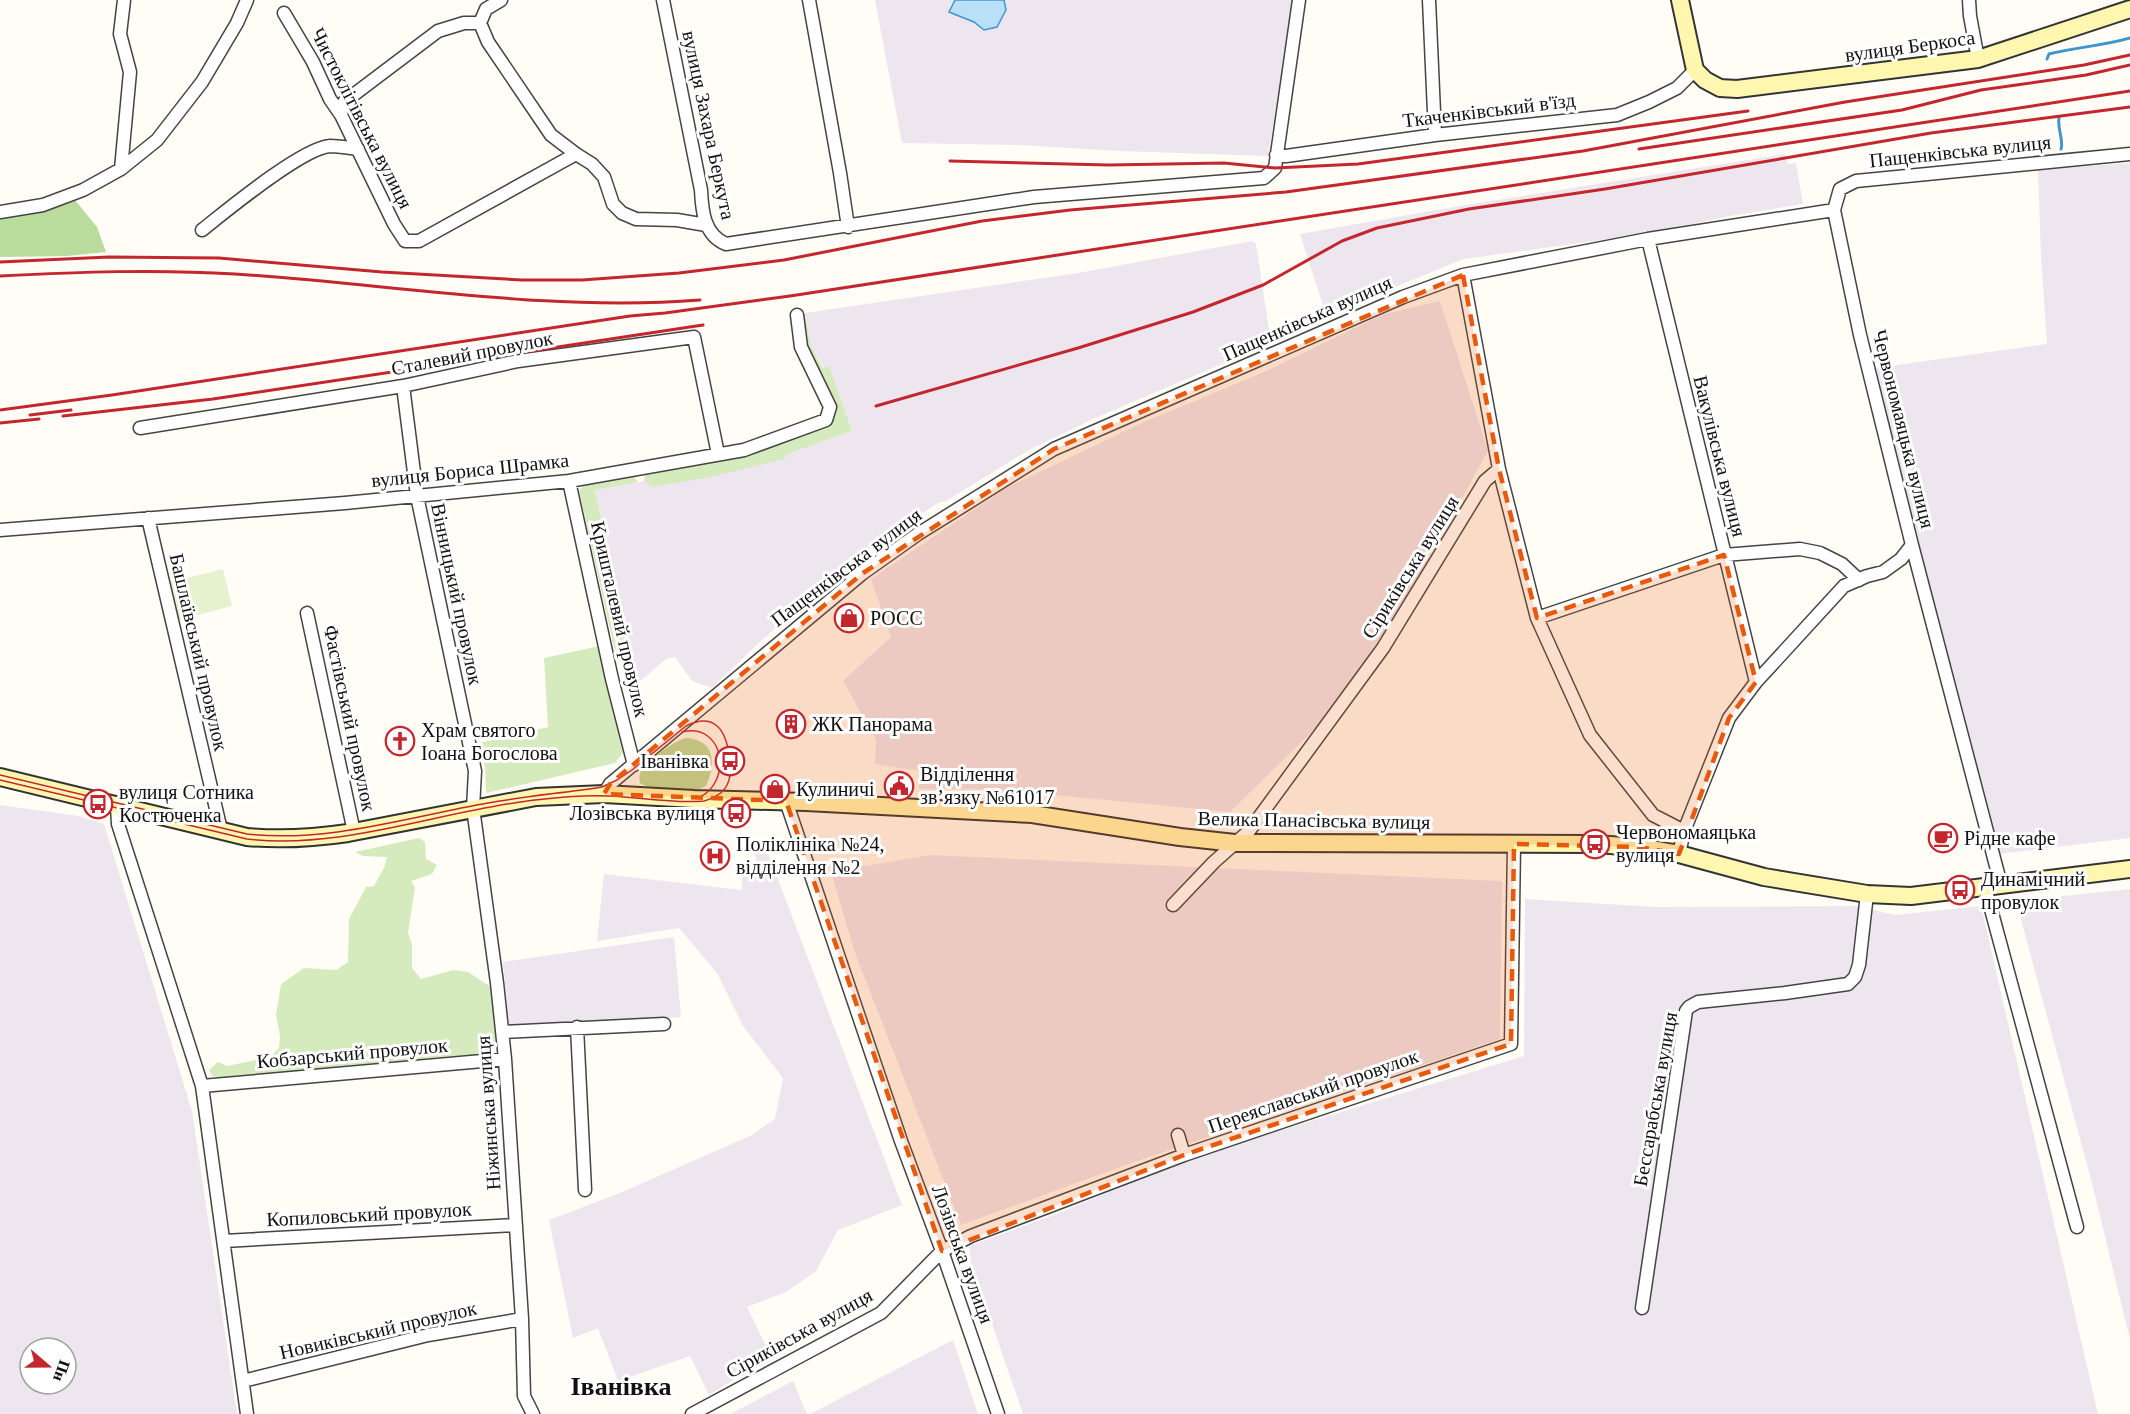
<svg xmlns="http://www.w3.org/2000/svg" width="2130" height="1414" viewBox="0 0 2130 1414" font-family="'Times New Roman',serif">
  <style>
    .industrial { fill: #eee6ef; fill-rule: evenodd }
    .green { fill: #d5ebbd }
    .forest { fill: #b9dc9c }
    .pitch { fill: #e6f2cf }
    .water { fill: #b9e0f7; stroke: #3f96cf; stroke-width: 1.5 }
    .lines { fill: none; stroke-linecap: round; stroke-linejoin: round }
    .stream { stroke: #3f96cf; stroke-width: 3 }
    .street-casing { stroke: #444; stroke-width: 15 }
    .secondary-casing { stroke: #333; stroke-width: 20 }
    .street { stroke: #fff; stroke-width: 12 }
    .secondary { stroke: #fff6b0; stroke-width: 16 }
    .tram { stroke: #c4262e; stroke-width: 1.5 }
    .rail { stroke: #c4262e; stroke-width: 3 }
    .marked { fill: #e8590c; fill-opacity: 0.2; stroke: #e8590c; stroke-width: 4.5; stroke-dasharray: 12 8; stroke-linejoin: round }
    .labels { text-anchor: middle; stroke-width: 6; stroke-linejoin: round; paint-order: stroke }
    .street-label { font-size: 20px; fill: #111; stroke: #fff }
    .poi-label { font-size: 20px; fill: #111; stroke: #fff; text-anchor: start }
    .district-label { font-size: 26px; font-weight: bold; fill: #111; stroke: #fff }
  </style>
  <rect width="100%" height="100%" fill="#fffdf5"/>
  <!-- industrial -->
  <path class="industrial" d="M875,0H1294L1268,156L1119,151L1019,145L902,143Z
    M1785,154L1788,164L1796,163L1803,204L1730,216L1651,233L1464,259L1326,315L1300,234L1448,208Z
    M2130,163V838L2000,854L1916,539L1876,368L2047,344L2041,256L2038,170Z
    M1252,241L1256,244L1271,343L1093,419L1029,450L946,501L938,503L869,549L762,640L712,688L692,681L675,657L666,659L638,683L595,489L644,481L652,487L785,455L852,431L829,367L824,368L811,346L805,313L1078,273Z
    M1440,301L1488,451L1402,606L1323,721L1230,812L993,789H919L920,771L875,764L876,740L843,681L891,637L871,579L1006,488L1144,422L1262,373L1384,314Z
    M0,805L79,816L104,824L192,1111L237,1414H0ZM30,1348H66V1384H30Z
    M766,848L902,1205L838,1230L816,1271L786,1292L747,1307L771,1356L709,1395L690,1356L618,1381L598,1328L573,1338L549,1220L620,1193L750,1136L775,1119L783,1078L743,1026L717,973L679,928L597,941L604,874L742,890V873L757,863L754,852Z
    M930,855L1502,881L1500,1039L1134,1162L961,1225L855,953L831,872Z
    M2130,889V1340L2093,1187L2016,901Z
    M1525,899L1656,907L1856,906L1895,915L1981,906L2098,1414H1023L971,1263L969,1246L1054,1215L1188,1159L1524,1056Z
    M674,937L681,1017L509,1027L503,962Z
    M953,1340L978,1414H810Z
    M793,1381L807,1414H730Z"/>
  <!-- green -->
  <path class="green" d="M805,313L811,346L823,368L829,366L852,431L785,455V459L706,478L652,487L644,481L646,472L719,461L829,422L803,346L800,314Z
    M632,474L638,482L595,490L635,668H626L614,647L579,491L585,483Z
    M599,646L624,751L615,763L486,793L485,767L480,743L548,727L544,658Z
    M419,838L425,842L426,859L437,865L432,874L411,881L415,888L408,932L412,945V968L421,979L453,970L468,972L491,987L495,1002L497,1033L494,1050L487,1055L452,1056L222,1078L212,1076L209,1070L218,1062L227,1066L270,1057L279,1048L280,1036L276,1015L281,984L304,968L336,970L348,962L349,919L366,887L374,886L384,868L387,857L363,856L355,852Z"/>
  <!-- forest -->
  <path class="forest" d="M70,194L97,227L106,252L67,256L0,257V212Z
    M686,738C716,740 716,764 706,786L695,791L647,787L640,783C639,778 639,774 642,769C651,759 673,741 686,738Z"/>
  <!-- pitch -->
  <path class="pitch" d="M223,569L232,606L175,621L166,583Z"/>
  <!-- water -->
  <path class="water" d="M955,0H1004L1006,10L997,27L984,30L974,22L949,12Z"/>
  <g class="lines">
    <!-- stream -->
    <path class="stream" d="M2047,59L2049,54C2076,47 2103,46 2130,38
      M2059,118C2057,129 2064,140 2061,149"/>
    <!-- street casing -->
    <g class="street-casing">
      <path id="street" d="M663,0L701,190C702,211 704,235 726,244L1034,197L1264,178L1275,168L1299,0
        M809,0L840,173L848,227
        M1429,0L1435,135
        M1969,0L1970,16L1978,59
        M284,13L313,62L330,99L341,115L394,224L405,241H419L576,154L592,164L604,177L613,204L622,213L636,219L677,220L706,225
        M480,23L488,42L551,135L576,154
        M341,115L344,102L438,31L464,23H480L486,9L501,0
        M1276,155L1286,156L1435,135L1617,115L1649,102L1677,88L1695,70
        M121,169L130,72L120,34L124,0
        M0,212L43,205L83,190L121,169L157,140L202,82L237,23L247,0
        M202,230C226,211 302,148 330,146C339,146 349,148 358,149
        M1648,239L1756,682
        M403,386L417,496L475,771L473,808L497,983L505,1059L522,1319L524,1396L533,1414
        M140,428L403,386L518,361L694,337L718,454
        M1499,469L1537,618L1590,735L1653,815L1684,831
        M569,481L612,679L634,765
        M148,518L221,830
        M0,530L345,503L569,481L744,450L826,420L830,407L801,347L797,315
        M1912,545L2001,885
        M307,613L354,832
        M1537,618L1724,555L1800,549L1820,553L1842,564L1859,580
        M604,794L610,784L863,573L918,534L1054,449L1403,297L1463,275L1648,239L1834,210L1840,189L1856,181L2130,154
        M786,801L901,1141L942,1251L998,1414
        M117,806L118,824L202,1086L247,1414
        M1679,854L1684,831L1729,718L1756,682L1844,586L1867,576L1883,572L1901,559L1912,545L1860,335L1834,210
        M1985,887L2077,1227
        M1173,905L1214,862L1249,831L1383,648L1485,481L1499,469L1463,275
        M577,1027L585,1190
        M502,1032L664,1024
        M202,1086L505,1059
        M1178,1135L1184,1155
        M224,1241L516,1225
        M1642,1308L1686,1011L1689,1007L1698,1002L1785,993L1848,984L1855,977L1859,965L1867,894
        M243,1381L428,1335L522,1319
        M692,1414L881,1313L942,1251L971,1236L1184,1155L1511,1044L1514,844"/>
    </g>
    <!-- secondary casing -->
    <g class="secondary-casing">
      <path id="secondary" d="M1680,0L1695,70L1705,80L1720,88L1737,89L1978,59L2130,9
        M0,777L247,837C281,840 314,838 348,833L536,797L604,794L694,799L806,802L1032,814L1180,837L1235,843L1595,844L1639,847L1679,854L1764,877L1867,894L1911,896L2130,869"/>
    </g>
    <!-- street -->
    <use href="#street" class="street"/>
    <!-- secondary -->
    <use href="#secondary" class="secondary"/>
    <!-- tram -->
    <path class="tram" d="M682,732C725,722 733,783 698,798
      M0,775L247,834C329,843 408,817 488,803C526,796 564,793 602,787L617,780L632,770L686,726C696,721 708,718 717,726C729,736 734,772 727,785C723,794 714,798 704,801C673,804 640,797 609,796C584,795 560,797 535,800C439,811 345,850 247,839L0,780"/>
    <!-- rail -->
    <path class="rail" d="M1639,149L1902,110L1981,90L2086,75L2130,65
      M950,161L1109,165L1224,163L1275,168L1358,164L1748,111
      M0,262L109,257L219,258L382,272L522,280H582L679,273L784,260L982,221L1070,210L1286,192L1583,151L1845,102L2084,65L2130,55
      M0,276C79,272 156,269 235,274C390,284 545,312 700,300
      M876,406L1078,348L1193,312L1263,285L1342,241L1377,228L1469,209L1605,189L1931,133L2130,107
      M0,410L112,395L630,316L665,313L790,296L2130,91
      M30,415L71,410
      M63,416L213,399L703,325
      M0,423L39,419"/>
  </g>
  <!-- marked area -->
  <path class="marked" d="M1463,275L1499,469L1537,618L1724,555L1756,682L1729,718L1679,854L1639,847L1514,844L1511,1044L1184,1155L942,1251L786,801L604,794L610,784L863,573L1054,449Z"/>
  <!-- icons -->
  <defs>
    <g id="shop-ring" transform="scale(1.5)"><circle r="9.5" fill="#fff" stroke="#c4262e" stroke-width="1.5"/><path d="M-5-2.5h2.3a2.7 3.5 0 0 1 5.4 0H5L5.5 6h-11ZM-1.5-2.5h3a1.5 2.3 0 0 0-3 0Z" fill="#c4262e"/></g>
    <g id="building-ring" transform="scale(1.5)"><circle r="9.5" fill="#fff" stroke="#c4262e" stroke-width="1.5"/><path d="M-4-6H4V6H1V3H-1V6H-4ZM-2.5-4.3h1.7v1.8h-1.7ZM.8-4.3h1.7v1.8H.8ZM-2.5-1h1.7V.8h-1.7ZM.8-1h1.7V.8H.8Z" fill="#c4262e"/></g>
    <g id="church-ring" transform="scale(1.5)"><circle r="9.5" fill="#fff" stroke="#c4262e" stroke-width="1.5"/><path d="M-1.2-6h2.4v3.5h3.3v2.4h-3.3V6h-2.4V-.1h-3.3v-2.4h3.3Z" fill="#c4262e"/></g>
    <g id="bus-ring" transform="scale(1.5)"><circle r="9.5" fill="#fff" stroke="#c4262e" stroke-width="1.5"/><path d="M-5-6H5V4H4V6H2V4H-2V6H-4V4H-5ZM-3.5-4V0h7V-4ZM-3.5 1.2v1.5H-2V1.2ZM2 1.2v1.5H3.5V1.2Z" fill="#c4262e"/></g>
    <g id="civic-ring" transform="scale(1.5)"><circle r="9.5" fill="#fff" stroke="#c4262e" stroke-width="1.5"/><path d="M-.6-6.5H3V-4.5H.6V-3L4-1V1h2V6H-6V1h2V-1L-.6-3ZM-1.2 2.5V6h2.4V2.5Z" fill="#c4262e"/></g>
    <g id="cafe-ring" transform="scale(1.5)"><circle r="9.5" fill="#fff" stroke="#c4262e" stroke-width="1.5"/><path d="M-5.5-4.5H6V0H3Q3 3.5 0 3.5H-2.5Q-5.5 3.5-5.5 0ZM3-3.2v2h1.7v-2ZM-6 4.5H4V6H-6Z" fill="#c4262e"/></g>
    <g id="hospital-ring" transform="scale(1.5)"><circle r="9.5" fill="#fff" stroke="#c4262e" stroke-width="1.5"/><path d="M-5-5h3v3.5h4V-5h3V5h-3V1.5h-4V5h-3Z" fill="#c4262e"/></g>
  </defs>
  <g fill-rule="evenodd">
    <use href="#shop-ring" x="849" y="618"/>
    <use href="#building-ring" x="791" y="724"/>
    <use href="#church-ring" x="400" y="741"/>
    <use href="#bus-ring" x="730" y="761"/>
    <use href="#civic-ring" x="899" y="786"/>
    <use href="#shop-ring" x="775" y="789"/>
    <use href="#bus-ring" x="98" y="804"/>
    <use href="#bus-ring" x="736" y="813"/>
    <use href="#cafe-ring" x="1943" y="838"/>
    <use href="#bus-ring" x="1595" y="844"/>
    <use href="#hospital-ring" x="715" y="856"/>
    <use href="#bus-ring" x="1960" y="890"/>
  </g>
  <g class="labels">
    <!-- street labels -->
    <g class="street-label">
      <text transform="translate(1910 46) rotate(-8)" y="7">вулиця Беркоса</text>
      <text transform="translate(1489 110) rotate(-7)" y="7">Ткаченківський в'їзд</text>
      <text transform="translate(362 118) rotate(63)" y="7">Чистоклітівська вулиця</text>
      <text transform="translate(709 125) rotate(78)" y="7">вулиця Захара Беркута</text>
      <text transform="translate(1960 151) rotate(-6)" y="7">Пащенківська вулиця</text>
      <text transform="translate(1307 318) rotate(-24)" y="7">Пащенківська вулиця</text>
      <text transform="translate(472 353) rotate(-11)" y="7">Сталевий провулок</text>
      <text transform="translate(1904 429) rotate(76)" y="7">Червономаяцька вулиця</text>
      <text transform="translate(1720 456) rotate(76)" y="7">Вакулівська вулиця</text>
      <text transform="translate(470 470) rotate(-6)" y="7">вулиця Бориса Шрамка</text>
      <text transform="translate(846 567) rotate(-37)" y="7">Пащенківська вулиця</text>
      <text transform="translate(1410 567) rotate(-58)" y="7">Сіриківська вулиця</text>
      <text transform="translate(457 594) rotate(78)" y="7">Вінницький провулок</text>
      <text transform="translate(620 619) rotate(77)" y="7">Кришталевий провулок</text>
      <text transform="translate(199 652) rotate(77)" y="7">Башлаївський провулок</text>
      <text transform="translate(350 718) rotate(78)" y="7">Фастівський провулок</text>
      <text transform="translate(1314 820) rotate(1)" y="7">Велика Панасівська вулиця</text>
      <text transform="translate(352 1053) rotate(-5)" y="7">Кобзарський провулок</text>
      <text transform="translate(1313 1091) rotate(-19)" y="7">Переяславський провулок</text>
      <text transform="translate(1655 1099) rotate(-80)" y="7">Бессарабська вулиця</text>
      <text transform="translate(488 1113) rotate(-94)" y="7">Ніжинська вулиця</text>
      <text transform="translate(369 1214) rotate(-3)" y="7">Копиловський провулок</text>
      <text transform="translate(963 1254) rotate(70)" y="7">Лозівська вулиця</text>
      <text transform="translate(378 1330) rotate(-13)" y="7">Новиківський провулок</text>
      <text transform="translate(799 1333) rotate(-29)" y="7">Сіриківська вулиця</text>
    </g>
    <!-- poi labels -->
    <g class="poi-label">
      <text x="870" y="625">РОСС</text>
      <text x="812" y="731">ЖК Панорама</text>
      <text x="421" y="737">Храм святого<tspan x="421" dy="23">Іоана Богослова</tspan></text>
      <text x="709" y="768" text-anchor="end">Іванівка</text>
      <text x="920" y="781">Відділення<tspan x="920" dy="23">зв’язку №61017</tspan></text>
      <text x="796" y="796">Кулиничі</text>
      <text x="119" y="799">вулиця Сотника<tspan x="119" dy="23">Костюченка</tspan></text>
      <text x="715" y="820" text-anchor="end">Лозівська вулиця</text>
      <text x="1616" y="839">Червономаяцька<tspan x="1616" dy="23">вулиця</tspan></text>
      <text x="1964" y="845">Рідне кафе</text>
      <text x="736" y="851">Поліклініка №24,<tspan x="736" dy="23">відділення №2</tspan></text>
      <text x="1981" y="886">Динамічний<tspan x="1981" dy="23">провулок</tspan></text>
    </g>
    <!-- district labels -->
    <g class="district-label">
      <text x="621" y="1395">Іванівка</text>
    </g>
  </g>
  <!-- north arrow -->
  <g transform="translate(48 1366) rotate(110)"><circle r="28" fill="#ffffff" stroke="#a0a0a0" stroke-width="1.5"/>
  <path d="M0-4.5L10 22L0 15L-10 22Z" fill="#c4262e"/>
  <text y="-9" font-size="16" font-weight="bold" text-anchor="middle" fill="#111111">Пн</text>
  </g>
</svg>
